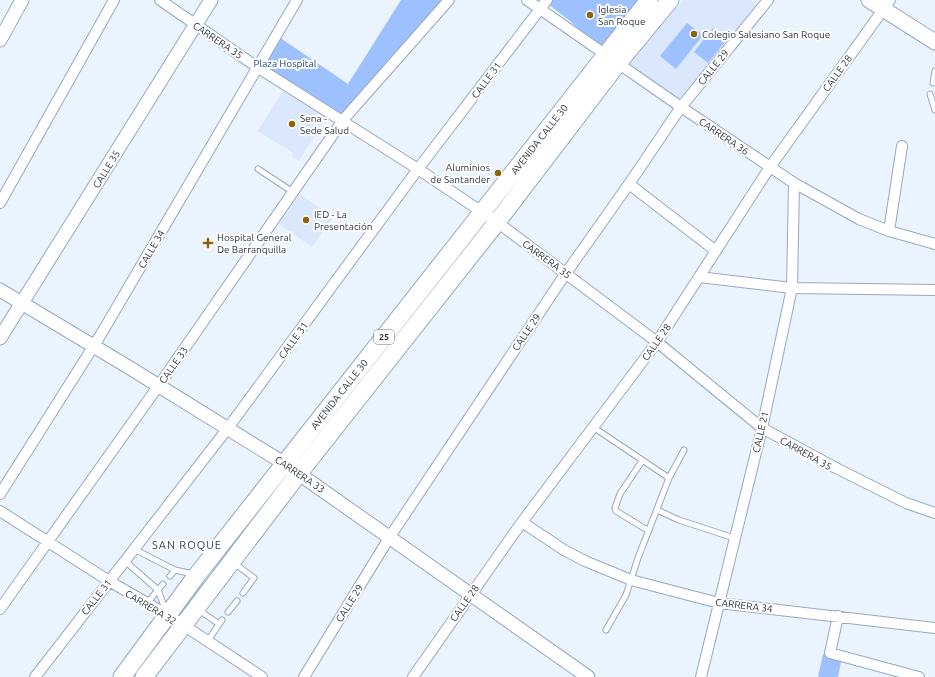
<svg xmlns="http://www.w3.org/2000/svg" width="935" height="677" viewBox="0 0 935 677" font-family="Ubuntu,sans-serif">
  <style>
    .built { fill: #dae7fc }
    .green { fill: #9dc0fe }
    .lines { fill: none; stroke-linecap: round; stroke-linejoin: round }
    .service-casing { stroke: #97a8c3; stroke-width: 7 }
    .minor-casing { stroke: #97a8c3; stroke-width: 12 }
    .tertiary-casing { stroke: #97a8c3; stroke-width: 15 }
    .secondary-casing { stroke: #97a8c3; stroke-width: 17 }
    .trunk-casing { stroke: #97a8c3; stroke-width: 19 }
    .service { stroke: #fff; stroke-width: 5 }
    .minor { stroke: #fff; stroke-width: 10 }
    .tertiary { stroke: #fff; stroke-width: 13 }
    .secondary { stroke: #fff; stroke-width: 15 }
    .trunk { stroke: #fff; stroke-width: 17 }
    .poi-dot { fill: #8b6606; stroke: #fff; stroke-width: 1.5 }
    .labels { text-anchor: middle; stroke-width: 4; stroke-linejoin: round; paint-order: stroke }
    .shield { fill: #fff; stroke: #6c7079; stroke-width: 1 }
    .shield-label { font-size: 9px; font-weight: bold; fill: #2d333f }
    .poi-label { font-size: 10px; fill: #2d333f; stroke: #fff; text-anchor: start }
    .street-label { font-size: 10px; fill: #2d333f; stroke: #fff }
    .park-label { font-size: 10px; fill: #16408c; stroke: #fff }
    .neighbourhood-label { font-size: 11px; letter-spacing: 1px; fill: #313f56; stroke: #fff }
  </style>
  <rect width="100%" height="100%" fill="#ebf3ff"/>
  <!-- built -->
  <path class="built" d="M683,0H751L757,4L687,98L679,101L627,65Z
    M283,91L326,117L299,161L291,156L293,153L258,131Z
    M300,194L333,217L312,247L279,224Z"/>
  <!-- green -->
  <path class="green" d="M401,0H445L343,120L257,67L276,35L348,84Z
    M551,0H644L600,51L570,21L548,4Z
    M687,23L703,35L676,69L660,56Z
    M713,28L727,39L708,63L694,52Z
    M823,654L842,658L838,677H818Z"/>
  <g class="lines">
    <!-- service casing -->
    <g class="service-casing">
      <path id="service" d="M933,83L935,71
        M930,94L935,110
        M258,169L293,192
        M593,427L669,478
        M642,461L620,494L615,508L616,511L649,531
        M657,510L679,520L734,538
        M134,549L175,570L193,574
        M125,561L158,590L166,611
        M234,563L254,578L243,593
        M170,576L175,570
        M147,603L163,584
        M199,610L219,624
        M228,612L237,601
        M606,630L626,595L638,558L669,478L684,450
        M207,642L222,620"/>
    </g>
    <!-- minor casing -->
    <g class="minor-casing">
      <path id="minor" d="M160,0L257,67L418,169L497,222L657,342L762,428L836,468L906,503L935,513
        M527,0L681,107L794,183L859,219L889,231L935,244
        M629,184L716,251
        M0,203L114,0
        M889,231L902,146
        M699,277L792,288L935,290
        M0,494L100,336L297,0
        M0,511L109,581L168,615L262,677
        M522,522L564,550L585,561L631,580L719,603L935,628
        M0,609L164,378L343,120L449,0
        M838,616L830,653L919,677
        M35,677L228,428L418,169L547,0
        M304,677L389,538L566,273L629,184L681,107L768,0
        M413,677L522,522L657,342L770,167L890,0
        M701,677L762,428L792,288L794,183"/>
    </g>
    <!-- tertiary casing -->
    <g class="tertiary-casing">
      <path id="tertiary" d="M0,40L22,0
        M0,290L130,368L285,464L588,677
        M0,338L211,0"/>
    </g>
    <!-- secondary casing -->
    <g class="secondary-casing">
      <path id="secondary" d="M869,0L935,42"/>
    </g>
    <!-- trunk casing -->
    <g class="trunk-casing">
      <path id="trunk" d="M122,677L197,575L649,0
        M144,677L299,473L497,222L618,63L670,0"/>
    </g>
    <!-- service -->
    <use href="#service" class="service"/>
    <!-- minor -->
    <use href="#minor" class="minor"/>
    <!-- tertiary -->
    <use href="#tertiary" class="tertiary"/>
    <!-- secondary -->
    <use href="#secondary" class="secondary"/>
    <!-- trunk -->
    <use href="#trunk" class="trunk"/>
  </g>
  <!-- markers -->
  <g class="poi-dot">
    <circle cx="590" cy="15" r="4"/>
    <circle cx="694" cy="34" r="4"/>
    <circle cx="292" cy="124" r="4"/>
    <circle cx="498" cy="173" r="4"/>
    <circle cx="306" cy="220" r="4"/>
    <path d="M206 237h4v4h4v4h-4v4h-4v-4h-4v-4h4z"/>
  </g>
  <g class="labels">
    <!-- shield labels -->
    <rect class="shield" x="374" y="330" width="20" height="14" rx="3"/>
    <g class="shield-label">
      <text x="384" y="340">25</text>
    </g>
    <!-- poi labels -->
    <g class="poi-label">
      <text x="598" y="13">Iglesia<tspan x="598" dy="12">San Roque</tspan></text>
      <text x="702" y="38">Colegio Salesiano San Roque</text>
      <text x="300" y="122">Sena -<tspan x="300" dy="12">Sede Salud</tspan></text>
      <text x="490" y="171" text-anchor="end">Aluminios<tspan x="490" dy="12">de Santander</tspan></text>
      <text x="314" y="218">IED - La<tspan x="314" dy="12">Presentación</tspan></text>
      <text x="217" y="241">Hospital General<tspan x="217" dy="12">De Barranquilla</tspan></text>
    </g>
    <!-- street labels -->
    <g class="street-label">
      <text transform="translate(218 40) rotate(34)" y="4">CARRERA 35</text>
      <text transform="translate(713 67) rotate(-51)" y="4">CALLE 29</text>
      <text transform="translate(837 73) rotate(-54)" y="4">CALLE 28</text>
      <text transform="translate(486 80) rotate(-53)" y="4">CALLE 31</text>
      <text transform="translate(724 136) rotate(34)" y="4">CARRERA 36</text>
      <text transform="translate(539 139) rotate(-52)" y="4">AVENIDA CALLE 30</text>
      <text transform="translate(106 169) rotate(-58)" y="4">CALLE 35</text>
      <text transform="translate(151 249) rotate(-60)" y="4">CALLE 34</text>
      <text transform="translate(547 259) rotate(36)" y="4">CARRERA 35</text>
      <text transform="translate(526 332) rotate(-56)" y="4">CALLE 29</text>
      <text transform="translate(293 340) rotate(-54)" y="4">CALLE 31</text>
      <text transform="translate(656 342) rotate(-55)" y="4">CALLE 28</text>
      <text transform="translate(173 365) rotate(-55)" y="4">CALLE 33</text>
      <text transform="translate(339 394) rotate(-52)" y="4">AVENIDA CALLE 30</text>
      <text transform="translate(760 432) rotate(-77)" y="4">CALLE 21</text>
      <text transform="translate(806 453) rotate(29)" y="4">CARRERA 35</text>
      <text transform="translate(300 474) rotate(34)" y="4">CARRERA 33</text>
      <text transform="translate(96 597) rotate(-52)" y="4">CALLE 31</text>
      <text transform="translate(349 603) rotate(-58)" y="4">CALLE 29</text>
      <text transform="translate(464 603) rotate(-55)" y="4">CALLE 28</text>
      <text transform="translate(744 605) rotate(7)" y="4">CARRERA 34</text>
      <text transform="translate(151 607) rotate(31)" y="4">CARRERA 32</text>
    </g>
    <!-- park labels -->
    <g class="park-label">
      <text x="285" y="67">Plaza Hospital</text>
    </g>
    <!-- neighbourhood labels -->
    <g class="neighbourhood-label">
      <text x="187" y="549">SAN ROQUE</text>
    </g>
  </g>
</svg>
